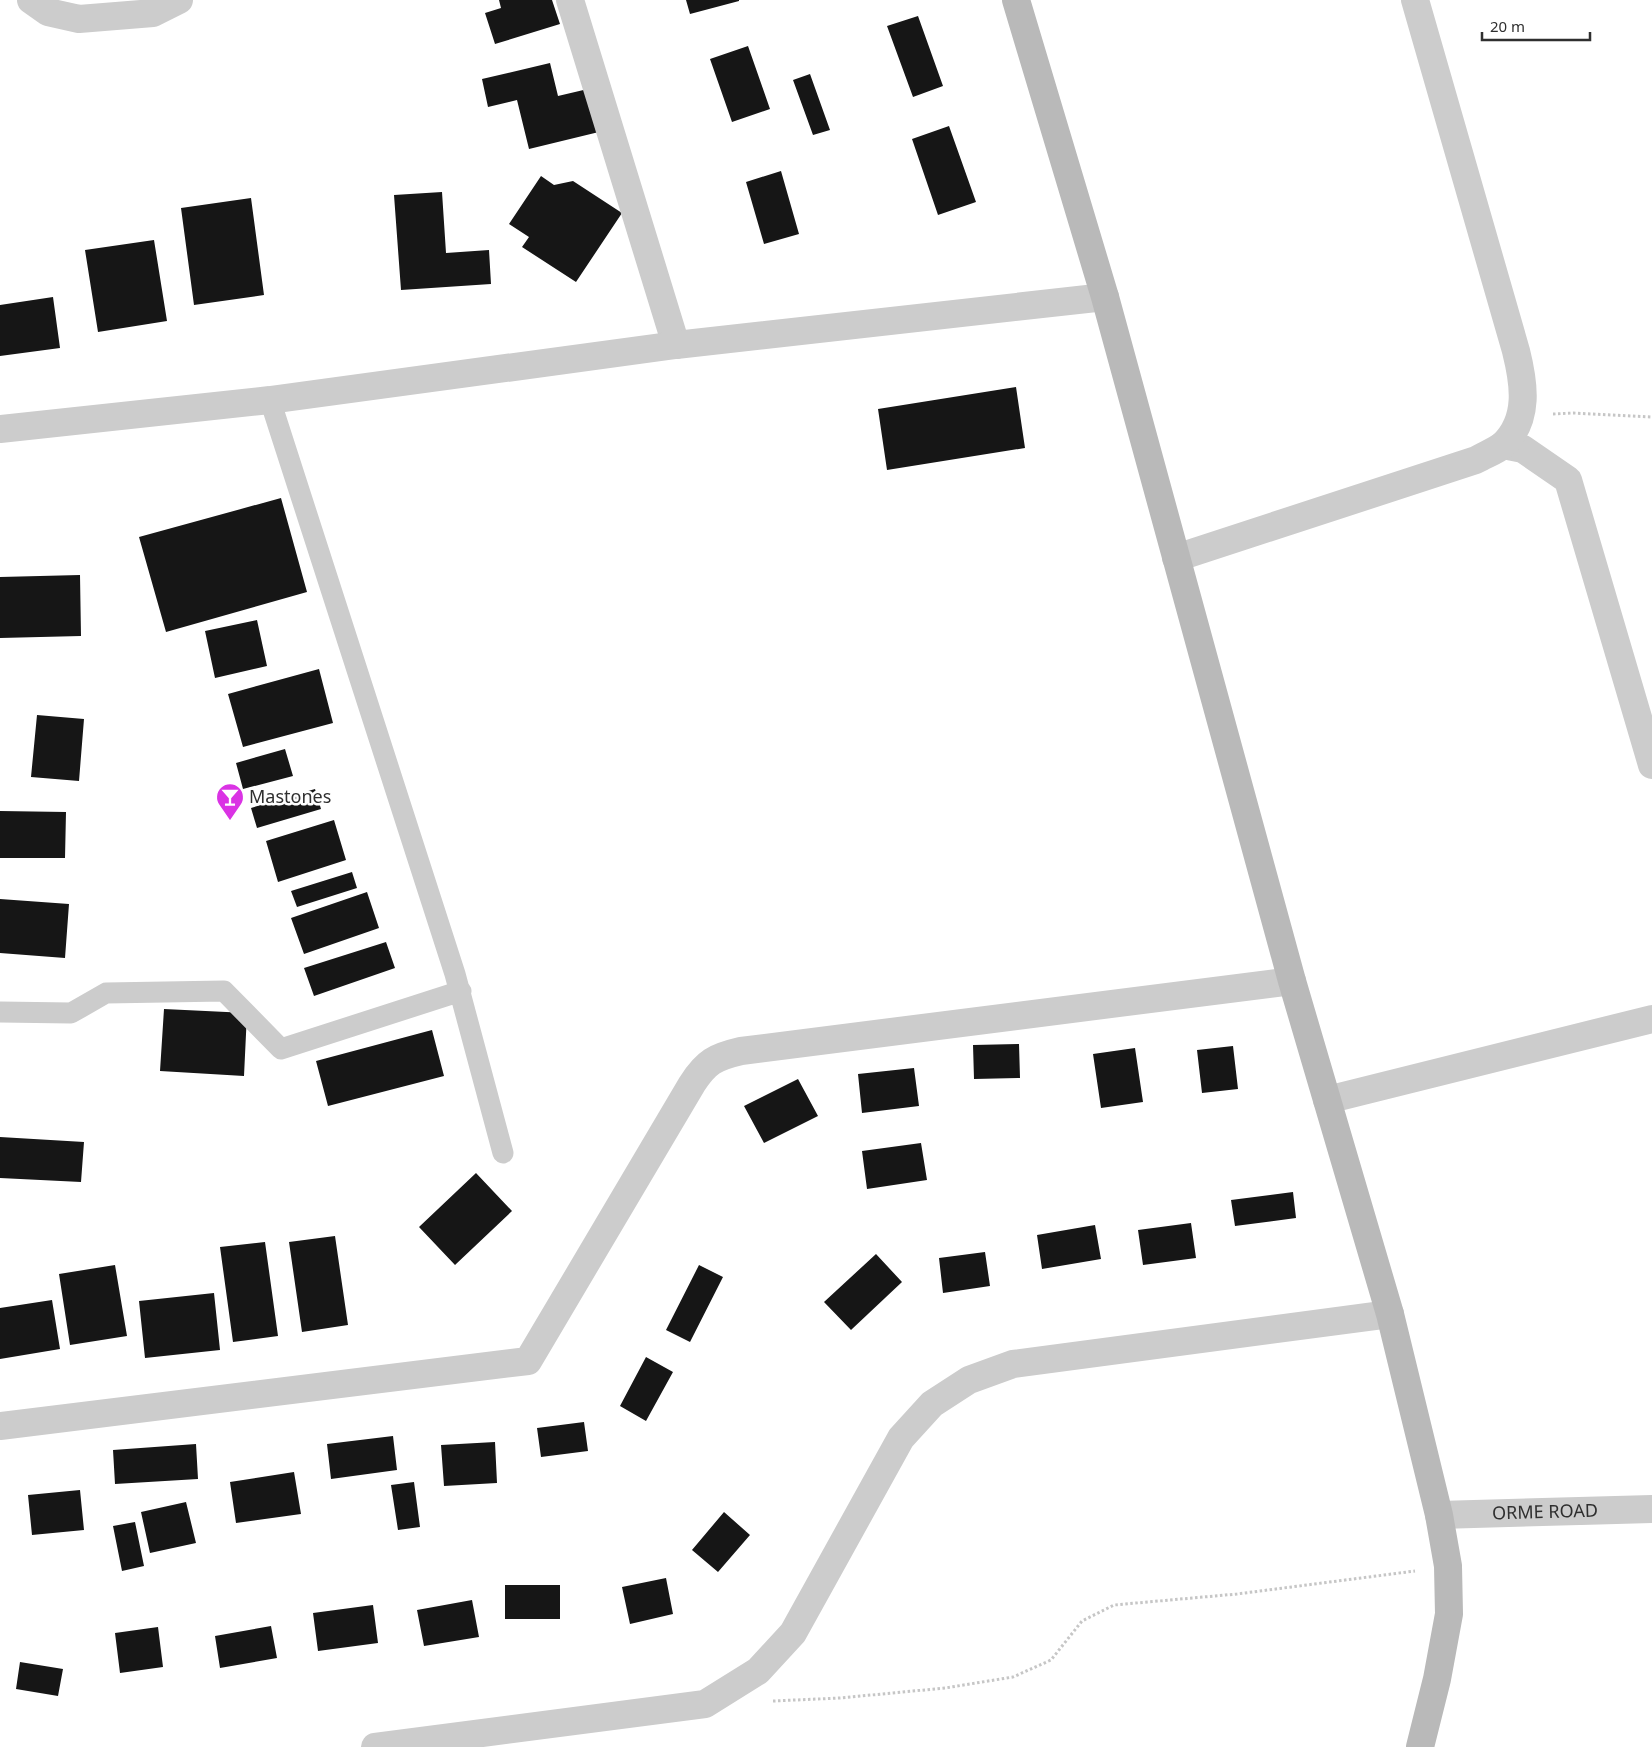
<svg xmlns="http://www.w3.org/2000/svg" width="1652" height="1747" viewBox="0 0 1652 1747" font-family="'Noto Sans',sans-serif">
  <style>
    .building { fill: #161616 }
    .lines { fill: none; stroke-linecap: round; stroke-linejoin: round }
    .path { stroke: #c6c6c6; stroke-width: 3; stroke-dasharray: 2.5 2.5; stroke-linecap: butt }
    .lane { stroke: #ccc; stroke-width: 21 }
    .street { stroke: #ccc; stroke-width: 28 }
    .secondary { stroke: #b9b9b9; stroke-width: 28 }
    .labels { text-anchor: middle; stroke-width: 5; stroke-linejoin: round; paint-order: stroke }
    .poi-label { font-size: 18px; fill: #2f2f2f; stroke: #fff; text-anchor: start }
    .street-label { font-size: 18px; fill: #2f2f2f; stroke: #fff }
  </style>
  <rect width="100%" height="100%" fill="#fff"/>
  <!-- building -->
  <path class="building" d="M499,0H552L560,24L495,44L485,13L501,8Z
    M686,0H739V1L690,14Z
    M918,16L943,86L913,97L887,26Z
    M748,46L770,109L732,122L710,59Z
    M550,63L558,96L592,88L603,131L529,149L517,100L488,107L482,79Z
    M810,74L830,130L813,135L793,80Z
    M949,126L976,202L938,215L912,139Z
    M781,171L799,234L764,244L746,182Z
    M541,176L554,185L573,181L622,213L576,282L522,247L529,237L509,224Z
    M442,192L446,253L489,250L491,284L401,290L394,195Z
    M251,198L264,295L194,305L181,208Z
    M154,240L167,321L98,332L85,250Z
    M53,297L60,348L0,356V305Z
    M1016,387L1025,448L887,470L878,409Z
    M281,498L307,592L166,632L139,537Z
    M80,575L81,636L0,638V577Z
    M257,620L267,666L215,678L205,631Z
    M319,669L333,723L243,747L228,694Z
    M37,715L84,719L79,781L31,777Z
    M285,749L293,776L243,789L236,763Z
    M315,789L321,809L257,828L251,808Z
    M0,811L66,812L65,858H0Z
    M334,820L346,860L278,882L266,841Z
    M352,872L357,888L297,907L291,891Z
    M367,892L379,928L304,954L291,918Z
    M0,899L69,904L65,958L0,953Z
    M386,942L395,968L314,996L304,968Z
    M164,1009L247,1013L244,1076L160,1071Z
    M432,1030L444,1076L328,1106L316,1061Z
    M1019,1044L1020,1078L974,1079L973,1045Z
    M1233,1046L1238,1089L1202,1093L1197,1050Z
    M1135,1048L1143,1102L1101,1108L1093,1054Z
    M914,1068L919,1106L862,1113L858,1074Z
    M798,1079L818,1116L764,1143L744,1106Z
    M0,1137L84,1142L81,1182L0,1178Z
    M921,1143L927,1180L867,1189L862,1151Z
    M476,1173L512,1211L455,1265L419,1227Z
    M1293,1192L1296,1218L1235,1226L1231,1200Z
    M1191,1223L1196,1258L1143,1265L1138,1230Z
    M1095,1225L1101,1259L1042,1269L1037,1235Z
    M335,1236L348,1325L302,1332L289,1242Z
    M265,1242L278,1336L233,1342L220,1247Z
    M985,1252L990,1286L943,1293L939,1258Z
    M876,1254L902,1282L851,1330L824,1302Z
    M115,1265L127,1336L70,1345L59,1274Z
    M699,1265L723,1277L690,1342L666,1330Z
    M214,1293L220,1350L145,1358L139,1301Z
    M52,1300L60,1349L0,1359V1308Z
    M646,1357L673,1372L646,1421L620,1406Z
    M584,1422L588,1451L541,1457L537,1428Z
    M393,1436L397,1470L331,1479L327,1444Z
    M495,1442L497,1483L444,1486L441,1445Z
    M196,1444L198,1479L115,1484L113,1450Z
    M294,1472L301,1514L236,1523L230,1482Z
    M414,1482L420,1527L398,1530L391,1485Z
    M80,1490L84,1530L32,1535L28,1495Z
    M186,1502L196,1543L150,1553L141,1512Z
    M724,1512L750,1535L718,1572L692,1550Z
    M135,1522L144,1566L122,1571L113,1526Z
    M666,1578L673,1614L630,1624L622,1587Z
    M505,1585H560V1619H505Z
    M472,1600L479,1637L424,1646L417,1610Z
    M373,1605L378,1643L318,1651L313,1613Z
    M271,1626L277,1658L220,1668L215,1636Z
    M158,1627L163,1667L120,1673L115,1633Z
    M20,1662L63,1669L58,1696L16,1689Z"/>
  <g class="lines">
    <!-- path -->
    <path class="path" d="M1553,414L1573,413L1652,417
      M773,1701L840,1698L945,1688L1013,1677L1051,1660L1082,1621L1114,1605L1237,1594L1415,1571"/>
    <!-- lane -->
    <path class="lane" d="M270,400L455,974L503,1153
      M0,1012L71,1013L106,993L224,991L281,1049L461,991"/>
    <!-- street -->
    <g class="street">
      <path d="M31,0L48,12L79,19L153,13L179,0"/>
      <path d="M570,0L676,345"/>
      <path d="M0,429L270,400L676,345L1105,297"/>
      <path d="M1503,445L1523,449L1568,480L1652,765"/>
      <path d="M1176,558L1476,460C1484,455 1496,451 1503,445C1530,419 1524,383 1516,351L1415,0"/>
      <path d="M1327,1100L1652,1019"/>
      <path d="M0,1426L528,1361L692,1084C706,1062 715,1057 741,1051L1292,981"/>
      <path id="s1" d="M1439,1515L1652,1509"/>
      <path d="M375,1747L705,1704L758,1671L793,1633L901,1438L932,1404L969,1380L1013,1364L1390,1314"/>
    </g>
    <!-- secondary -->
    <path class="secondary" d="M1016,0L1105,297L1292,981L1390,1314L1439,1515L1448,1566L1449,1614L1437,1679L1420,1747"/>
  </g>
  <!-- icons -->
  <defs>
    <g id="bar-pin" transform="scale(1.4375)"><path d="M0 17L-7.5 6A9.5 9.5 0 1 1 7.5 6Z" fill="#da33e4" stroke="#fff"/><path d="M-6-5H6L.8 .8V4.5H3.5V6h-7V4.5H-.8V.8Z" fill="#fff"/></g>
  </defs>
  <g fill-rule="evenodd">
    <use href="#bar-pin" x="230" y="797"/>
  </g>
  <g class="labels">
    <!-- poi labels -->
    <g class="poi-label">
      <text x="249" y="803">Mastones</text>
    </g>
    <!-- street labels -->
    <g class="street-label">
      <text dy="6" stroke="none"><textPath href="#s1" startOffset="106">ORME ROAD</textPath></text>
    </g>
  </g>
  <!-- scale -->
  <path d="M1482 32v8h108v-8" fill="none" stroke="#2f2f2f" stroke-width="2.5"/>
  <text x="1490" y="32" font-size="15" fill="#2f2f2f" stroke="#ffffff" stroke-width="4" paint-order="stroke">20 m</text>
</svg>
